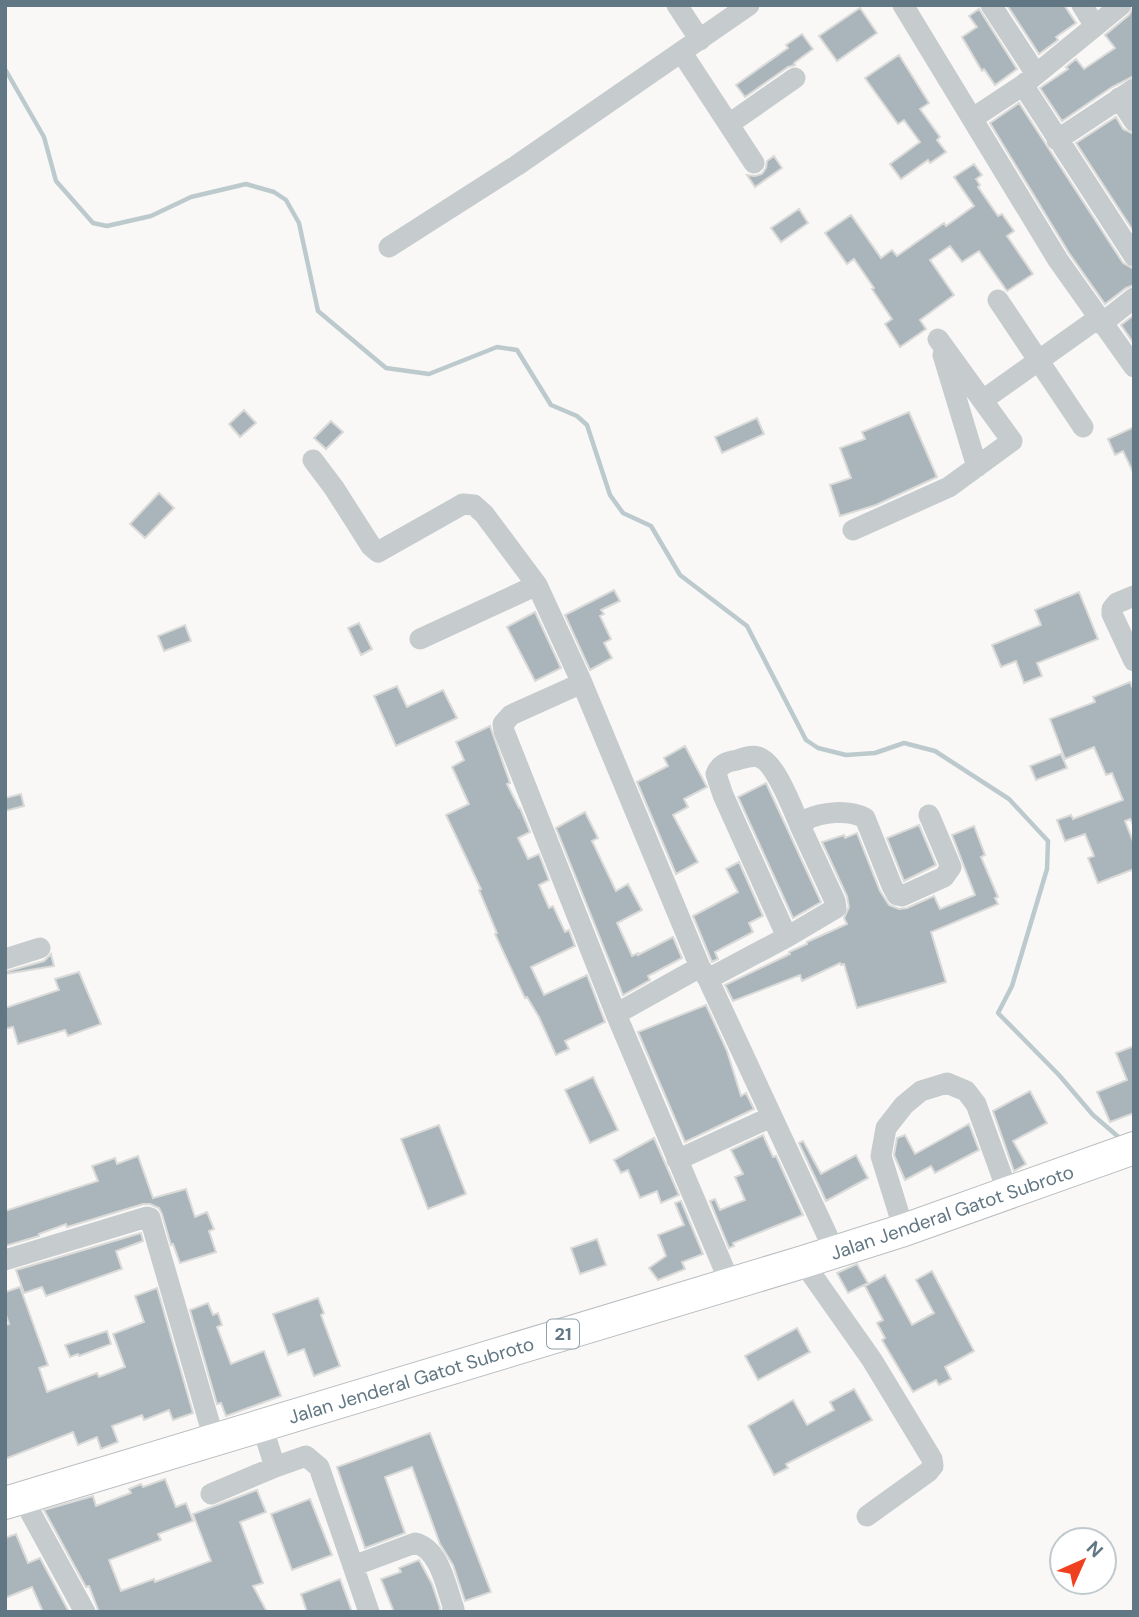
<svg xmlns="http://www.w3.org/2000/svg" width="1139" height="1617" viewBox="0 0 1139 1617" font-family="'DM Sans',sans-serif">
  <style>
    .lines { fill: none; stroke-linecap: round; stroke-linejoin: round }
    .stream { stroke: #bccace; stroke-width: 4.5 }
    .building { fill: #a9b5ba; stroke: #dadad8; stroke-width: 2 }
    .highway-casing { stroke: #babec1; stroke-width: 34 }
    .minor { stroke: #c6cbce; stroke-width: 21 }
    .highway { stroke: #fff; stroke-width: 32 }
    .labels { text-anchor: middle; stroke-width: 7; stroke-linejoin: round; paint-order: stroke }
    .shield { fill: #fff; stroke: #90a0a8; stroke-width: 2 }
    .shield-label { font-size: 18px; font-weight: bold; fill: #617783 }
    .street-label { font-size: 19px; fill: #617783; stroke: #fff }
  </style>
  <rect width="100%" height="100%" fill="#f9f8f6"/>
  <g class="lines">
    <!-- stream -->
    <path class="stream" d="M5,69L44,137L56,181L93,223L107,226L151,216L191,197L246,184L274,192L286,200L299,223L318,311L386,368L429,374L497,347L517,350L551,405L577,416L587,425L610,495L623,513L651,526L680,575L747,626L806,740L818,748L846,755L875,753L904,743L935,751L1009,799L1048,841L1047,869L1012,986L998,1013L1059,1075L1093,1115L1122,1140"/>
  </g>
  <!-- building -->
  <path class="building" d="M1007,5H1064L1076,23L1056,37L1058,40L1039,54Z
    M1134,6V76L1112,87L1062,121L1040,88L1068,69L1066,67L1076,59L1084,69L1115,48L1105,35L1129,15Z
    M860,8L877,33L837,61L819,36Z
    M979,9L1017,69L995,85L984,69L982,71L962,37L977,27L969,16Z
    M802,34L813,49L794,63L795,65L788,67L745,97L736,85L788,48L786,45Z
    M899,55L929,103L920,109L940,137L937,140L946,152L930,163L928,160L901,179L890,164L920,142L904,120L898,124L865,78Z
    M1019,103L1123,263L1134,269V285L1126,288L1105,304L1069,253L990,123Z
    M1116,117L1123,129L1134,134V232L1076,143Z
    M774,156L782,168L755,187L747,175L755,176L762,174L766,168L767,161Z
    M974,164L982,175L976,179L980,185L978,187L998,216L1002,214L1014,231L1007,236L1033,274L1007,291L979,251L962,262L950,246L930,260L954,295L920,320L926,329L900,347L885,324L892,319L872,289L874,288L854,259L847,264L825,233L851,215L881,258L892,250L897,256L944,223L946,226L974,206L954,177Z
    M799,209L808,223L781,242L771,228Z
    M1134,315V344L1121,325Z
    M244,410L256,423L240,437L229,424Z
    M909,412L937,477L876,505L840,516L830,485L851,478L840,448L865,439L862,432Z
    M757,418L764,434L722,453L715,437Z
    M331,421L343,432L326,449L314,438Z
    M1134,427V474L1123,451L1115,455L1108,439Z
    M159,493L174,508L145,538L130,524Z
    M614,590L620,601L601,610L604,614L600,616L611,639L604,643L612,658L590,670L565,615Z
    M1079,592L1098,639L1037,663L1042,676L1024,683L1016,661L1001,667L992,645L1041,625L1035,610Z
    M535,612L561,668L535,681L507,627Z
    M359,623L372,649L361,655L348,628Z
    M185,625L191,641L164,651L158,636Z
    M1130,682L1134,691V826L1130,819L1125,821L1134,844V869L1098,883L1088,858L1094,856L1085,834L1065,841L1057,820L1071,815L1073,819L1123,800L1112,773L1106,775L1094,747L1065,759L1050,719L1095,702L1093,697Z
    M397,686L407,707L443,690L457,718L396,746L374,696Z
    M490,726L510,783L507,784L519,808H520L530,832L518,838L528,859L539,854L549,880L539,885L549,908L553,906L565,932L569,930L575,946L531,967L544,995L587,975L605,1022L565,1041L569,1049L556,1055L539,1017L527,997L525,998L495,934L497,933L479,890L481,889L446,815L469,804L452,767L464,760L456,742Z
    M685,746L707,787L684,799L688,807L673,815L698,862L676,874L637,782L668,766L664,758Z
    M1061,754L1067,768L1036,780L1030,766Z
    M766,783L821,902L793,918L738,797Z
    M21,794L24,806L5,811V798Z
    M585,812L598,838L592,841L616,891L628,884L642,910L617,923L632,956L638,953V955L673,937L682,958L648,976L650,980L623,995L556,828Z
    M919,825L936,865L904,881L887,838Z
    M974,826L985,855L981,857L998,897L995,898L998,904L931,932L946,982L857,1008L844,964L841,965L840,963L802,981L800,975L733,1001L725,985L790,954L789,952L807,944V942L847,924L844,918L849,907L847,896L822,842L844,835L845,838L857,833L880,891L889,905L899,909L907,908L934,896L940,909L975,895L952,835Z
    M739,862L763,916L749,923L753,932L715,952L718,959L712,962L693,916L738,892L726,869Z
    M51,954L54,966L5,974V972L44,961Z
    M79,972L101,1024L68,1036L65,1030L18,1044L13,1027L5,1029V1008L59,990L55,979Z
    M706,1005L727,1051L741,1096L746,1093L754,1109L685,1142L638,1032Z
    M1134,1046V1113L1110,1122L1097,1092L1127,1080L1116,1053Z
    M593,1077L618,1130L590,1143L565,1090Z
    M1030,1091L1047,1123L1013,1141L1026,1164L1014,1171L993,1111Z
    M969,1124L979,1150L935,1173L931,1166L905,1180L894,1155L897,1138L905,1135L915,1154Z
    M439,1125L466,1194L428,1209L401,1139Z
    M763,1135L773,1157L776,1156L803,1215L733,1243L734,1246L729,1248L710,1201L715,1199L720,1210L745,1200L735,1177L743,1174L731,1150Z
    M654,1138L679,1195L661,1203L657,1191L640,1198L628,1170L621,1173L614,1160Z
    M803,1141L821,1174L856,1155L868,1178L826,1201L799,1143Z
    M138,1156L153,1198L186,1189L195,1217L207,1212L214,1229L209,1231L216,1252L180,1263L173,1244L171,1245L162,1214L159,1208L150,1204H143L67,1227L66,1224L39,1234V1236L5,1246V1211L98,1181L92,1166L115,1158L117,1164Z
    M681,1201L703,1254L682,1262L685,1269L658,1280L649,1268L666,1256L658,1235L684,1225L675,1203Z
    M141,1233L143,1241L116,1251L122,1269L46,1296L42,1287L24,1293L16,1270Z
    M597,1239L606,1265L580,1274L571,1248Z
    M857,1264L868,1283L848,1293L837,1273Z
    M932,1271L974,1351L945,1367L951,1379L939,1385L936,1380L913,1392L882,1340L885,1338L877,1323L883,1320L865,1286L885,1275L912,1325L934,1313L916,1280Z
    M20,1287L48,1365L39,1368L47,1392L97,1373L99,1377L125,1367L113,1334L144,1322L135,1296L157,1288L193,1413L173,1420L169,1410L144,1420L142,1415L112,1426L118,1442L101,1449L97,1437L78,1445L73,1432L5,1459V1325L9,1324L5,1312V1292Z
    M318,1298L324,1313L321,1315L340,1366L314,1376L304,1349L288,1355L273,1314Z
    M208,1303L213,1315L218,1313L222,1325L217,1327L231,1364L264,1351L281,1396L226,1416L221,1403L217,1404L190,1310Z
    M797,1328L810,1352L758,1380L745,1356Z
    M107,1331L111,1344L79,1356L78,1354L70,1357L65,1345Z
    M854,1389L872,1420L786,1464L788,1468L774,1475L748,1426L793,1400L807,1425L834,1410L830,1402Z
    M430,1433L491,1592L465,1601L453,1565L440,1544L412,1467L385,1477L405,1533L365,1548L337,1467Z
    M165,1479L176,1507L186,1503L193,1521L158,1534L161,1540L109,1560L121,1591L154,1579L155,1582L211,1561L193,1514L257,1490L266,1512L240,1522L263,1583L253,1586L267,1612H99L89,1586L86,1587L44,1510L93,1496L96,1506L131,1493L129,1489L141,1484L143,1487Z
    M310,1499L332,1555L292,1570L271,1514Z
    M16,1534L28,1563L40,1558L69,1612H43L32,1587L5,1598V1538Z
    M419,1560L432,1584L440,1608L439,1612H394L381,1579L401,1572L399,1568Z
    M340,1579L352,1612H307L301,1594Z"/>
  <g class="lines">
    <!-- highway casing -->
    <g class="highway-casing">
      <path id="highway" d="M5,1503L803,1262L904,1230L1134,1148"/>
    </g>
    <!-- minor -->
    <path class="minor" d="M677,5L700,40
      M903,5L1058,260L1134,367
      M991,5L1036,74
      M1082,5L1095,26
      M682,53L754,163
      M1023,85L1134,256
      M1119,98L1134,121
      M973,118L1023,85L1121,5
      M729,124L795,78
      M1057,140L1134,89
      M389,247L516,166L749,5
      M998,300L1083,427
      M1101,324L1134,298
      M943,355L977,467
      M983,400L1097,319
      M313,460L334,488L371,546L378,552L463,504L474,505L484,514L537,585L582,683L700,967L708,979L835,1252
      M853,530L949,487L1012,441L938,339
      M1134,596L1117,603L1112,609V614L1134,661
      M420,639L537,585
      M582,683L511,715L503,724L504,731L616,1014L730,1283
      M787,937L723,795L716,774C720,764 726,762 737,760C743,758 751,755 758,757C776,761 794,813 802,830
      M5,959L40,948
      M708,979L787,937L836,908L835,901L802,830L805,820C822,812 848,809 865,818L892,886L897,895L902,896L944,877L951,867L929,815
      M616,1014L700,967
      M677,1160L771,1117
      M904,1230L881,1156L886,1128L904,1105L921,1091L947,1083L966,1091L976,1104L1008,1193
      M5,1260L147,1217L150,1218L214,1439
      M803,1262L872,1360L932,1459L933,1466L928,1472L867,1516
      M275,1467L306,1456L319,1467L369,1612
      M211,1494L275,1467L262,1426
      M22,1497L85,1612
      M353,1566L415,1543C440,1549 446,1587 454,1609L452,1612"/>
    <!-- highway -->
    <use href="#highway" class="highway"/>
  </g>
  <g class="labels">
    <!-- shield labels -->
    <rect class="shield" x="547" y="1319.5" width="32" height="29" rx="5"/>
    <g class="shield-label">
      <text x="563" y="1340">21</text>
    </g>
    <!-- street labels -->
    <g class="street-label">
      <text transform="translate(952 1212) rotate(-19)" y="7">Jalan Jenderal Gatot Subroto</text>
      <text transform="translate(411 1380) rotate(-17)" y="7">Jalan Jenderal Gatot Subroto</text>
    </g>
  </g>
  <!-- border -->
  <rect width="1139" height="1617" fill="none" stroke="#617783" stroke-width="14"/>
  <!-- north arrow -->
  <g transform="translate(1083 1561) rotate(45)"><circle r="33" fill="#ffffff" stroke="#c0c9cd" stroke-width="2"/>
  <path d="M0-5L12 26L0 18L-12 26Z" fill="#ef401f"/>
  <text y="-10" font-size="19" font-weight="bold" text-anchor="middle" fill="#617783">N</text>
  </g>
</svg>
